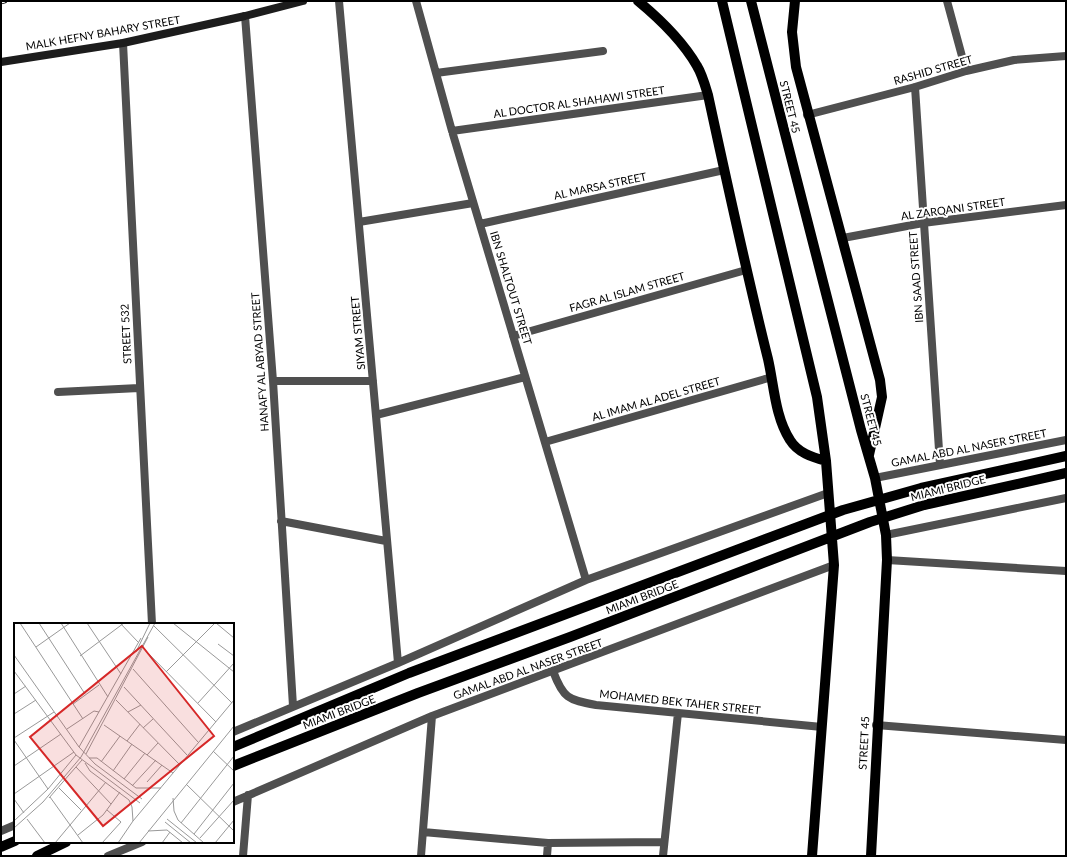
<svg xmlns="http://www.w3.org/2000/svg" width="1067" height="857" viewBox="0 0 1067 857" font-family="Lato,sans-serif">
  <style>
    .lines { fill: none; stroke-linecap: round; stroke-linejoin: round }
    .street { stroke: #4f4f4f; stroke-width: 8 }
    .secondary { stroke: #1c1c1c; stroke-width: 8 }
    .primary { stroke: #000; stroke-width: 10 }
    .rail-casing { stroke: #000; stroke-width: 4.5 }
    .rail { stroke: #fff; stroke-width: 3; stroke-dasharray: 9; stroke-linecap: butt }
    .labels { text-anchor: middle; stroke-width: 4; stroke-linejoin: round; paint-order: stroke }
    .street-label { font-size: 11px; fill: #000; stroke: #fff }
    .inset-road { fill: none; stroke: #999; stroke-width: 1 }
    .view { fill: #d62828; fill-opacity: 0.15; stroke: #d62828; stroke-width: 2 }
    .inset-edge { fill: none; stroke: #000; stroke-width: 2 }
  </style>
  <rect width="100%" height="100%" fill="#fff"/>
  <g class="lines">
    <!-- street -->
    <path class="street" d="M339,1L398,663
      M416,1L452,131L586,580
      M947,1L966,71
      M245,16L273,381L293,706
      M123,43L152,624
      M436,73L603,51
      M915,87L940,465
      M807,115L915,87L966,71L1014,60L1066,56
      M452,131L708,95
      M359,222L473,203
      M480,224L724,170
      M843,238L923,223L1066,205
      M513,336L746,270
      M273,381H373
      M58,392L139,388
      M376,415L525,377
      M545,442L772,377
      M875,478L1066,440
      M281,521L386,541
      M886,535L1066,498
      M887,560L1066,571
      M553,671C563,698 568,700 596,705L822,727
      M876,725L1066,740
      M233,732L398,663L586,580L828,493
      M233,802L432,716L834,565
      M1,831L15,825
      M423,832L548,843L664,842
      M108,856L142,842
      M243,856L248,795
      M421,856L432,716
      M547,856L548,843
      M663,856L678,713"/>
    <!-- secondary -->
    <path class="secondary" d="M1,62L123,43L245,16L303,1"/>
    <!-- primary -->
    <path class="primary" d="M638,1C661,20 682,40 697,66C702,74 705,85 708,95C727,183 746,271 768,359C774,385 775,417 790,440C798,453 812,457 826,461
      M722,1L817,397L826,461L834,565L812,856
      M751,1L861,430L875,478L886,535L887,560L871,856
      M795,1L792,32L796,67L880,380L882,397L869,455
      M233,747L409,673L843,510L921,488L1066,456
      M233,766L418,693L570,637L870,522L924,505L1066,473
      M1,847L15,841
      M37,856L66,842"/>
    <!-- rail casing -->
    <g class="rail-casing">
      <path id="rail" d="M1,2L5,1"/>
    </g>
    <!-- rail -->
    <use href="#rail" class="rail"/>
  </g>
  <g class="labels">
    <!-- street labels -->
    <g class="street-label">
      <text transform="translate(103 33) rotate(-10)" y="4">MALK HEFNY BAHARY STREET</text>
      <text transform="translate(933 70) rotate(-16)" y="4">RASHID STREET</text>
      <text transform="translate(579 102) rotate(-8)" y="4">AL DOCTOR AL SHAHAWI STREET</text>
      <text transform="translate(790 107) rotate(76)" y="4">STREET 45</text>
      <text transform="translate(600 186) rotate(-12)" y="4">AL MARSA STREET</text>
      <text transform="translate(953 209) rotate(-8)" y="4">AL ZARQANI STREET</text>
      <text transform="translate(916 277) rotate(-94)" y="4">IBN SAAD STREET</text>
      <text transform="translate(511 288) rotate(73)" y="4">IBN SHALTOUT STREET</text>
      <text transform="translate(627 292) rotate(-16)" y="4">FAGR AL ISLAM STREET</text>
      <text transform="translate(358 333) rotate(-95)" y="4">SIYAM STREET</text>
      <text transform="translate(126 334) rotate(-93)" y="4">STREET 532</text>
      <text transform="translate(260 362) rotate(-94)" y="4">HANAFY AL ABYAD STREET</text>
      <text transform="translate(656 399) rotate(-16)" y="4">AL IMAM AL ADEL STREET</text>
      <text transform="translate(871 420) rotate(75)" y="4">STREET 45</text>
      <text transform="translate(969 448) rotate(-11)" y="4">GAMAL ABD AL NASER STREET</text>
      <text transform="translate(948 488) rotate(-14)" y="4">MIAMI BRIDGE</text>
      <text transform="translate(642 597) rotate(-21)" y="4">MIAMI BRIDGE</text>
      <text transform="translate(528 669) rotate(-20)" y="4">GAMAL ABD AL NASER STREET</text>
      <text transform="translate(680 702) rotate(6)" y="4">MOHAMED BEK TAHER STREET</text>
      <text transform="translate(339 712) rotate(-21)" y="4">MIAMI BRIDGE</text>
      <text transform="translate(864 743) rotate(-87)" y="4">STREET 45</text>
    </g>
  </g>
  <!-- overview -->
  <g transform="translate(14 623)">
    <rect width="220" height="220" fill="#fff"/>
    <path class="inset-road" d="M6,0L69,96M25,0L71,71M47,0L94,74M73,0L107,51M106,0L124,19M159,0L220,49M202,0L220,15M140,3L218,80M204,21L220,33M22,24L56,0M130,26L202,99M122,29L136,0M0,32L65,124L81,141L128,176M66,33L110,0M119,46L184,119M0,48L62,132L126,180M152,49L201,0M110,64L173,132M0,71L12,63M102,77L166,142M184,80L220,40M59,81L85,62M114,89L127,82M0,91L22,77M90,102L159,150M129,105L139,96M53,106L80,88L85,89M0,115L40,89M0,117L34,166M113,118L126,101M65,124L127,15M199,128L220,148M72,131L134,14M133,132L144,120M75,135H83L122,165H147M87,139L106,113M71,140L76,148L115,177L118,184L119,198M0,143L47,111M62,144L97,181M99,148L118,121M110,156L131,130M133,159L148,142M172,161L220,208M118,163L142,137M45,165L67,187M0,171L60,129M36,174L69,220M35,175L68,137M159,175L160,188L164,197L190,220M0,176L10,190M13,196L31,220M153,196L183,220M0,198L34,166L62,132M151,199L177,220M167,200L220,133M0,205L29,179L67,134L141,0M134,208L153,207L169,220M180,211L220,160M64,212L89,192L106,169M186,215L220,177M41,220L92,159M88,220L107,199L93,187M104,220L119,198L220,77M125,220L220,103M148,220L156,209M201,220L220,197"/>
    <path class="view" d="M128,23L200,113L89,203L16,114Z"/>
    <rect width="220" height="220" class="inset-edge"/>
  </g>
  <!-- border -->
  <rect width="1067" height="857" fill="none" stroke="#000000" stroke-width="4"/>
</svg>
